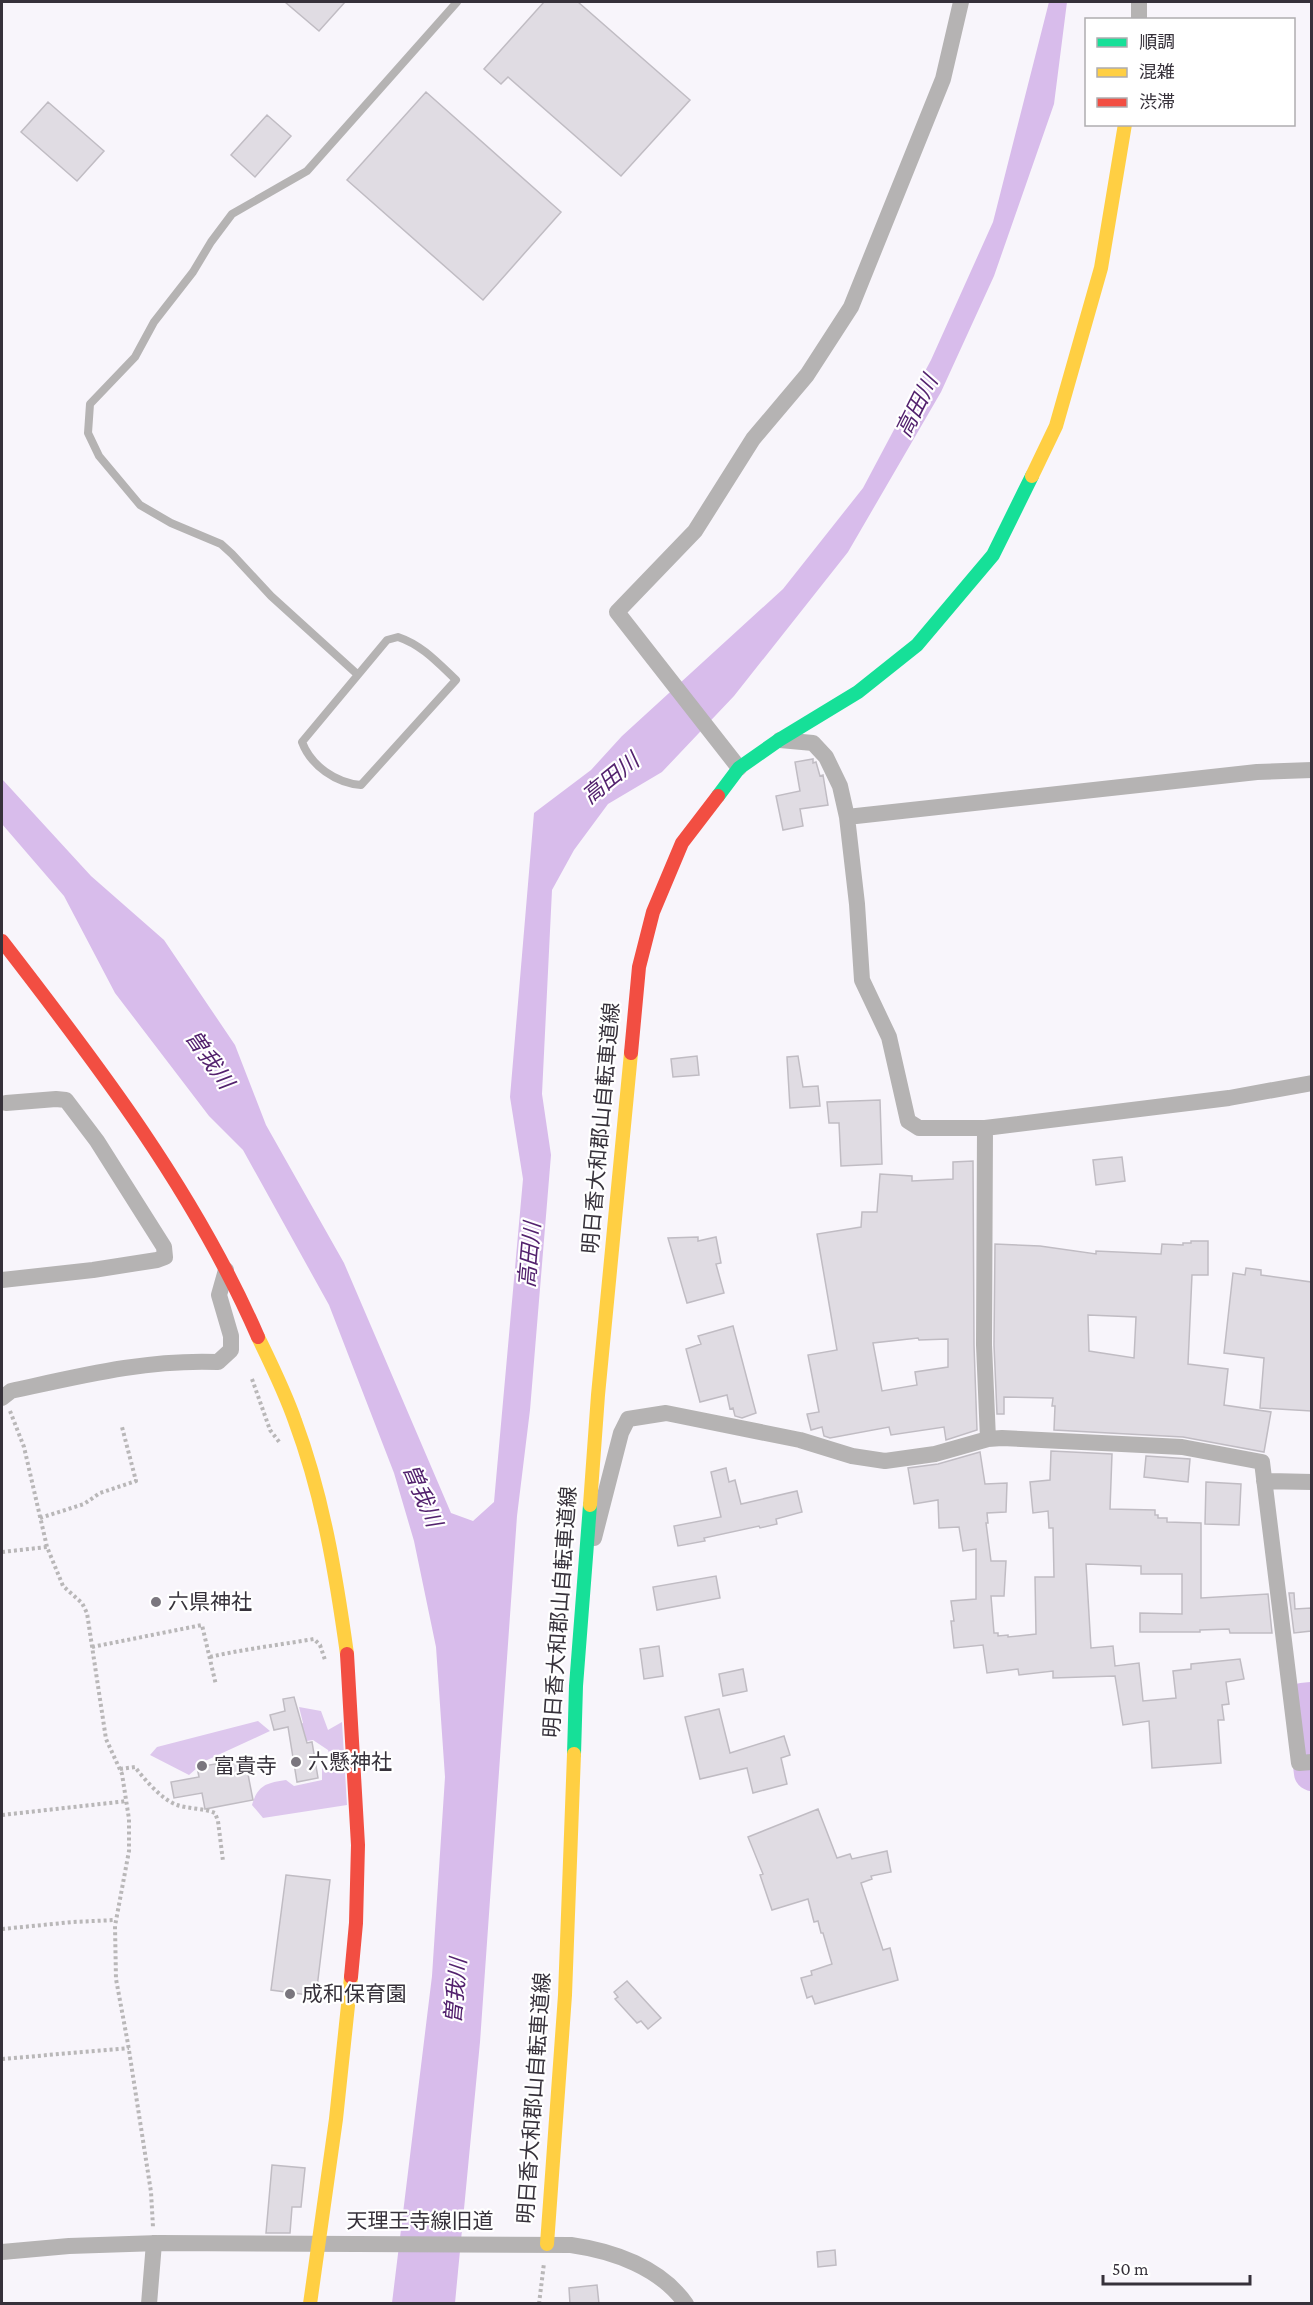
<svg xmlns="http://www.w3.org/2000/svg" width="1313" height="2305" viewBox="0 0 1313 2305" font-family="'Crimson Pro','Noto Sans JP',serif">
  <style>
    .forest { fill: #ddc7ed }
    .water { fill: #d8bceb }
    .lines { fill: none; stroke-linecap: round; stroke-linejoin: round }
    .river { stroke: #d8bceb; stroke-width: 36 }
    .building { fill: #e0dce3; stroke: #c0bcc3; stroke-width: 1.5; fill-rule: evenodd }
    .path { stroke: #b9b7b8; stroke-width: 4; stroke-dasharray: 3 3; stroke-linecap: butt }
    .lane { stroke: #b5b3b3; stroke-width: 8 }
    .street { stroke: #b5b3b3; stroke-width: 16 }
    .fast { stroke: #16e098; stroke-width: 14 }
    .slow { stroke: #ffcf43; stroke-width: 14 }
    .jam { stroke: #f24e42; stroke-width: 14 }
    .poi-dot { fill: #7a767e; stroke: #fff; stroke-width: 2 }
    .labels { text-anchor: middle; stroke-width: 4.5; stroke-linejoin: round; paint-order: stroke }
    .street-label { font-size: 21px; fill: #36313a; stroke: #fff }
    .poi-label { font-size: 21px; fill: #36313a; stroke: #fff; text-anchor: start }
    .water-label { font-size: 22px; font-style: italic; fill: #53226e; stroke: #fff }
  </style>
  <rect width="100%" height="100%" fill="#f8f5fb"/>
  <!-- forest -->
  <path class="forest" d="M299,1707L321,1711L328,1730L342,1722L347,1805L263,1818L252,1805C258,1785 266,1783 286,1780L294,1786L322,1780V1767L333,1764L328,1750L313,1740L301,1742L291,1727L303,1723Z
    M258,1721L270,1731L205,1761L189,1775L150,1755L157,1747Z"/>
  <!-- water -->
  <path class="water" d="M1049,2H1067L1054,104L994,276L941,392L848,552L734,696L662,772L608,804L574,850L552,890L542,1094L551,1155L530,1410L517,1516L480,2042L455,2303H392L432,1976L445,1777L436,1647L414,1541L394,1473L329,1305L243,1150L209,1116L115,993L64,896L2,824V779L91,876L164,940L235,1045L266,1125L344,1263L451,1513L473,1521L494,1502L523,1179L510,1097L534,813L591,770L622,736L783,589L863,488L931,360L993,222Z"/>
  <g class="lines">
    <!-- river -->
    <path class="river" d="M1312,1700L1302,1701L1312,1773"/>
  </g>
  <!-- building -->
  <path class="building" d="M285,2H345L319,31Z
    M544,2H578L690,100L621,176L508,77L501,84L484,69Z
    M426,92L561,212L483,300L347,180Z
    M48,102L104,151L77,181L21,132Z
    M267,115L291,136L255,177L231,155Z
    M813,759V763L816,762L820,776L823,775L828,805L800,809L803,826L783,830L776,796L800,791L795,762Z
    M697,1056L699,1075L673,1077L671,1059Z
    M798,1056L803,1087L818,1086L820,1106L790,1108L787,1057Z
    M880,1100L882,1164L841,1166L839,1123H829L827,1102Z
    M1122,1157L1125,1181L1096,1185L1093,1160Z
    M973,1161L974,1345L977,1430L946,1440L944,1427L891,1435L889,1427L830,1438L824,1436L822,1427L811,1430L807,1414L819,1412L808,1355L837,1350L817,1234L861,1227L862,1212H877L880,1174L912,1176V1181L953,1179V1162ZM918,1338L919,1340L948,1339V1367L915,1372L917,1385L882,1391L873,1343Z
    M698,1237V1241L716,1237L721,1263L716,1264L724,1293L687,1303L668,1238Z
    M1191,1241H1208V1275H1192L1188,1364L1228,1369L1224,1405L1271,1412L1264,1452L1183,1437L1054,1430L1055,1406H1052L1053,1398L1004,1397V1414H997L994,1345L995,1244L1040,1246L1096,1254V1251L1161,1254L1162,1244L1183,1245V1243H1191ZM1088,1315L1136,1317L1134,1358L1089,1351Z
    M1246,1268L1261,1270V1275L1311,1282V1411L1260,1408L1264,1358L1224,1353L1233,1273L1245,1275Z
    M733,1326L756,1413L742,1418L735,1416L733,1408L730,1409L727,1395L700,1402L686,1349L701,1344L698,1336Z
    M1051,1451L1112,1454L1110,1509L1155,1510V1515H1158V1518H1167V1522L1201,1523V1598L1268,1594L1272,1633H1230L1229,1629L1200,1630V1632H1140V1613L1182,1614V1574H1141V1566L1086,1564L1091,1648L1113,1646L1115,1666L1139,1663L1143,1701L1176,1698L1173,1671L1191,1669V1664L1240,1659L1244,1679L1226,1682L1229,1704L1222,1705L1224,1720H1218L1221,1763L1152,1768L1149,1721L1123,1725L1115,1676L1053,1678V1671L1019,1675L1018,1669L987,1673L983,1645L954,1648L951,1621H954L951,1601L976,1599V1549L963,1551L959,1527L939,1528L938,1500L914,1504L908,1468L938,1464L980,1452L985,1484L1007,1483L1006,1512L987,1513L988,1523H986L991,1561H1006L1004,1596H991L994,1633H998V1636L1008,1635V1637L1036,1634L1035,1577H1054L1053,1528H1049L1048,1511L1033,1513L1030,1482L1050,1480Z
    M1146,1456L1190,1459L1188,1482L1144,1477Z
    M726,1468L729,1482L735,1480L741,1504L797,1491L802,1512L776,1519L777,1524L760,1528L759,1526L704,1538L705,1541L678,1546L674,1526L721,1517L711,1472Z
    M1206,1482L1241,1484L1239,1525L1205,1524Z
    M716,1576L720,1598L657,1610L653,1587Z
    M1289,1593H1294L1295,1609L1311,1608V1631L1294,1633Z
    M659,1646L663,1676L644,1679L640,1649Z
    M743,1669L747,1691L723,1696L719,1674Z
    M294,1697L307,1743L312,1742L318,1778L297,1782L288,1727L274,1730L270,1715L285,1711L283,1699Z
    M719,1709L730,1753L784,1736L790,1755L781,1758L787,1784L753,1793L747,1768L700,1779L685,1717Z
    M245,1759L253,1800L205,1809L202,1793L174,1798L171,1782L199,1777L197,1767Z
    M818,1809L837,1858L850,1854L852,1859L887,1851L891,1872L871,1876L872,1879L861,1883L883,1950L890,1948L898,1980L815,2004L812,1996L807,1998L801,1978L812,1975L811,1971L832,1964L823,1933H821L818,1921L814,1922L808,1899L772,1910L760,1875L763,1874L748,1837Z
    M286,1875L330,1880L316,1996L271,1990Z
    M627,1981L661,2018L648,2029L641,2021L637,2023L615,1999L618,1997L614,1992Z
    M272,2165L305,2168L301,2207H292L290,2233H266Z
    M835,2250L836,2265L818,2267L817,2252Z
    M597,2285L599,2304H570L569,2288Z"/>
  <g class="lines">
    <!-- path -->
    <path class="path" d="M252,1379L270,1430L280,1443
      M10,1411L24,1447L47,1547L63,1586L82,1603L87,1613L106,1739L122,1774L129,1819V1851L115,1926L116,1979L128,2044L151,2192L153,2227
      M40,1518L84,1504L100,1493L136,1481L122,1427
      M2,1552L47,1547
      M92,1647L202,1625L216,1685
      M210,1657C244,1649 279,1645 314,1639L320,1645L325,1660
      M120,1769L135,1767C145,1780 161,1799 177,1805C189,1809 203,1808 215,1813L218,1821L223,1861
      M2,1815L127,1801
      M2,1929L73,1922L115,1920
      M2,2059L129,2048
      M539,2304L544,2263"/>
    <!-- lane -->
    <path class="lane" d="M398,637C422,645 438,663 456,680L361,785C336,783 311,766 302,742L387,640Z
      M357,674L271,596L232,554L221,544L171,523L140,505L99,456L88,433L90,404L135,357L154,322L193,272L211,242L232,214L307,171L457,2"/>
    <!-- street -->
    <path class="street" d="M1139,20V2
      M780,740L813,743L826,757L840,786L847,817L857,904L862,980L889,1037L908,1121L919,1128H985L1229,1098L1312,1083
      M739,768L617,612L695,531L753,439L807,375L851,307L943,79L961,2
      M847,817L1257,772L1312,770
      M985,1128L984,1345L988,1439
      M2,1280L93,1270L157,1260L165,1257L164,1247L97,1141L66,1100L56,1099L6,1103
      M2,1398L11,1391C80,1376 147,1359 218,1362L231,1350V1336L219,1295L226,1270
      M1264,1481L1312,1482
      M594,1538L621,1433L628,1419L666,1413L800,1440L852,1456L885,1461L935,1454L988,1439L1002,1438L1182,1447L1262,1462L1299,1763L1312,1762
      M2,2252L69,2246L159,2243L571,2245C613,2251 660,2267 686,2304
      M149,2304L154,2243"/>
    <!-- fast -->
    <path class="fast" d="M718,796L739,768L779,740L858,692L917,645L993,555L1032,476
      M574,1754L576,1686L590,1505"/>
    <!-- slow -->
    <path class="slow" d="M1032,476L1056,426L1101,268L1125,124
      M258,1337C271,1364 285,1392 295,1421C323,1496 336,1575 347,1654
      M590,1505L598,1395L631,1053
      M547,2244L565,1995L574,1754
      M310,2304L336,2119L351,1977"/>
    <!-- jam -->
    <path class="jam" d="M2,941C98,1065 195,1192 258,1337
      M631,1053L639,967L653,912L682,843L718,796
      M347,1654L358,1845L356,1923L351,1977"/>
  </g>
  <!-- markers -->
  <g class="poi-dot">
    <circle cx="156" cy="1602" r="6"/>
    <circle cx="296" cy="1762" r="6"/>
    <circle cx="202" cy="1766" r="6"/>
    <circle cx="290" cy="1994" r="6"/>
  </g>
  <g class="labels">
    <!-- street labels -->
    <g class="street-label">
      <text transform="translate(601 1128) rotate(-85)" y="7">明日香大和郡山自転車道線</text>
      <text transform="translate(560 1612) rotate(-86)" y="7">明日香大和郡山自転車道線</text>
      <text transform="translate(534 2098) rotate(-86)" y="7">明日香大和郡山自転車道線</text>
      <text x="420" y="2228">天理王寺線旧道</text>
    </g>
    <!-- poi labels -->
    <g class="poi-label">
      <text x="168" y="1609">六県神社</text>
      <text x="308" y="1769">六懸神社</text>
      <text x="214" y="1773">富貴寺</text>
      <text x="302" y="2001">成和保育園</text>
    </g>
    <!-- water labels -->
    <g class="water-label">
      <text transform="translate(916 406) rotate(-63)" y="8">高田川</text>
      <text transform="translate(610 778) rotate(-39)" y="8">高田川</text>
      <text transform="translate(210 1059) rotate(55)" y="8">曽我川</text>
      <text transform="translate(529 1255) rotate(-85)" y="8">高田川</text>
      <text transform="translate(423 1495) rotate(67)" y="8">曽我川</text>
      <text transform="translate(455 1991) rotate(-85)" y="8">曽我川</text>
    </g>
  </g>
  <!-- border -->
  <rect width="1313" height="2305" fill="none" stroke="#36313a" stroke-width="6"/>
  <!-- legend -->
  <rect x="1085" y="18" width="210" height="108" fill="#ffffff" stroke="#afadb0" stroke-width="1.5"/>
  <rect x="1097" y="38" width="30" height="9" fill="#16e098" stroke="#afadb0" stroke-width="1.5"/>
  <text x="1139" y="48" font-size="18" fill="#36313a">順調</text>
  <rect x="1097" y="68" width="30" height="9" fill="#ffcf43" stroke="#afadb0" stroke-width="1.5"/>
  <text x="1139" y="78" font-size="18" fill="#36313a">混雑</text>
  <rect x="1097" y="98" width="30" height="9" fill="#f24e42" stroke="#afadb0" stroke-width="1.5"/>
  <text x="1139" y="108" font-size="18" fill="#36313a">渋滞</text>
  <!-- scale -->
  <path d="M1103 2275v9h147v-9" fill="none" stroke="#36313a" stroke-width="3"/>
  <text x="1112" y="2275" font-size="18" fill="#36313a" stroke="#ffffff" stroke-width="4.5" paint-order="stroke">50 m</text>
</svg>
